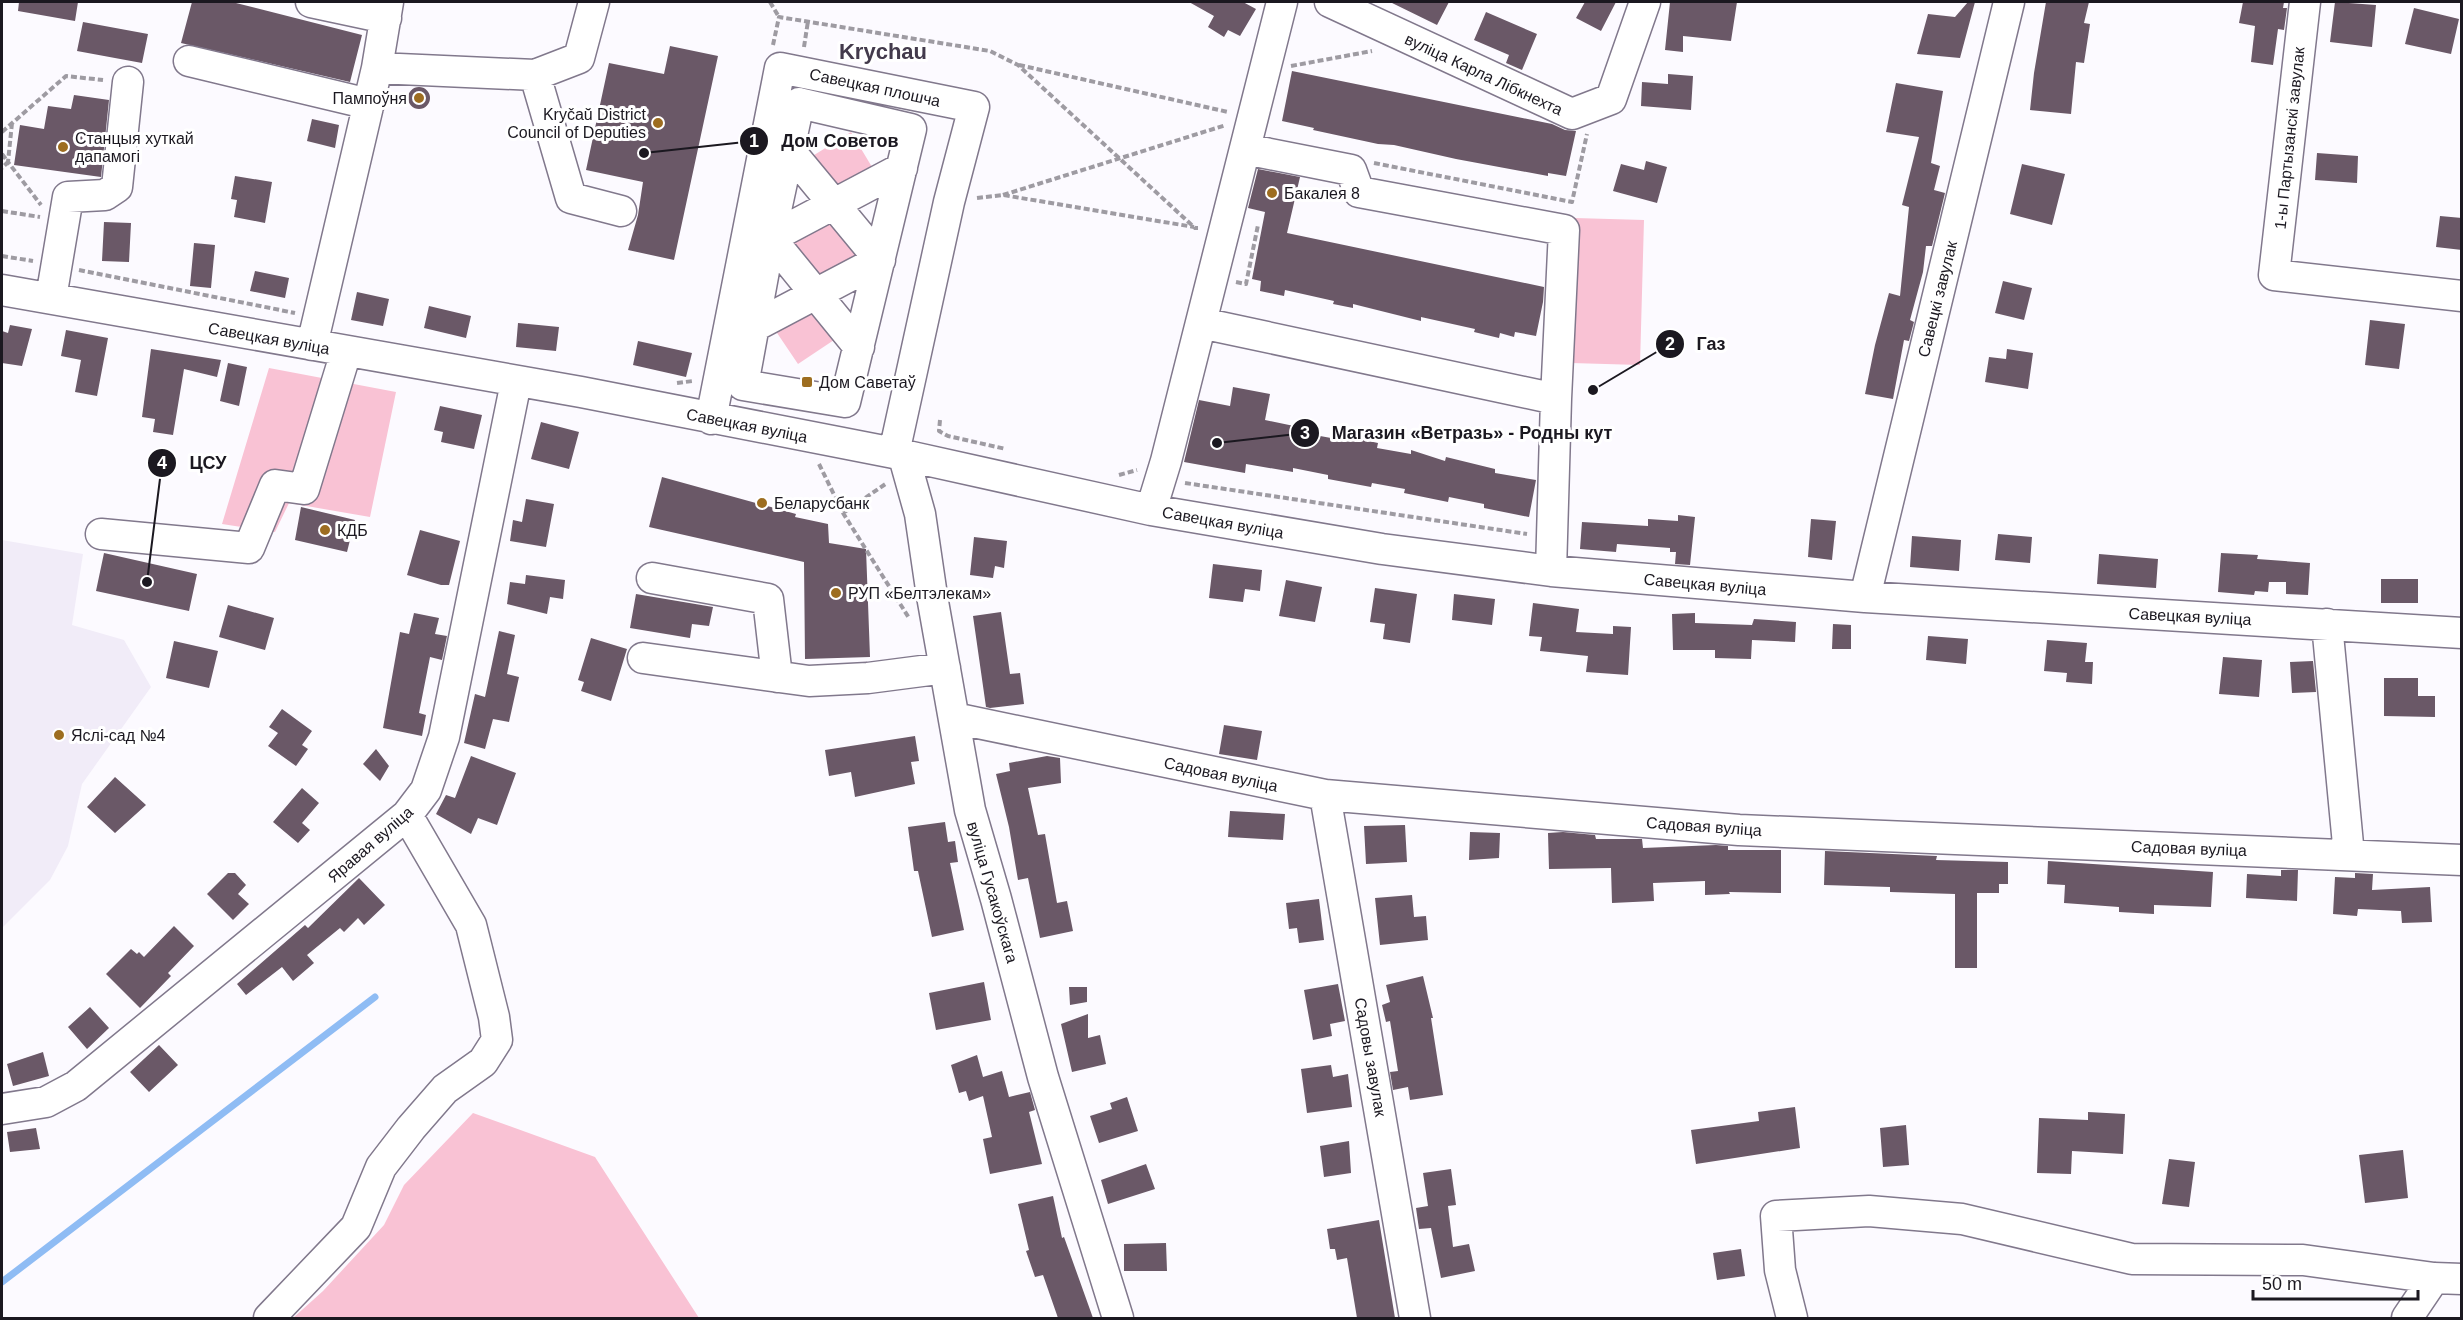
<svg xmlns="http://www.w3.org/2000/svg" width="2463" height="1320" viewBox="0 0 2463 1320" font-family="Arial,sans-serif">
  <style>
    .built { fill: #f1ecf8 }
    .green { fill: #f9c2d4 }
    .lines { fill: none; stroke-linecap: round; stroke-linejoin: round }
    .stream { stroke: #8fbcf4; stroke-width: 7 }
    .building { fill: #6a5867 }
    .minor-casing { stroke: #81788c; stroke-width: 33 }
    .path { stroke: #9e9ba2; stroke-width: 4; stroke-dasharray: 6 3; stroke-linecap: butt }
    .minor { stroke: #fff; stroke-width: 30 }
    .poi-dot { fill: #9d6d20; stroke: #fff; stroke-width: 2 }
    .labels { text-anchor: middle; stroke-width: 6; stroke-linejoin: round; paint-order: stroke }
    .street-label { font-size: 16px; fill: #1b1820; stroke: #fff }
    .poi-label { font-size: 16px; fill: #1b1820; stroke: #fff; text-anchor: start }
    .district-label { font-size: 22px; font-weight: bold; fill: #433a4c; stroke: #fff }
    .leader { fill: none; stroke: #1b1820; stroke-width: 2 }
    .callout-dot { fill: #1b1820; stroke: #fff; stroke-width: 2 }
    .mark-label { font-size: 18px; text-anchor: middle; font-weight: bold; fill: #fff }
    .callout-label { font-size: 18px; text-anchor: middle; font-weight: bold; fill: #1b1820; stroke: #fff; stroke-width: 6; stroke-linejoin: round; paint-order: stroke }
  </style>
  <rect width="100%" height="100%" fill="#fcfaff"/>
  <!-- built -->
  <path class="built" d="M2,540L83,554L72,625L124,640L151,687L82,784L68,846L50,880L2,928Z"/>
  <!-- green -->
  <path class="green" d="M851,132L875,172L836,196L811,157Z
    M832,217L857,255L818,280L793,243Z
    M1575,218L1644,220L1640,365L1571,363Z
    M811,301L837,338L798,364L773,327Z
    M269,368L396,392L370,517L289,503L275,532L222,524Z
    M473,1113L595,1157L699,1318H293L323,1291L384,1225L404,1185Z"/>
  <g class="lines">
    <!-- stream -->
    <path class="stream" d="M2,1282L375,997"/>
  </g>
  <!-- building -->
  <path class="building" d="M19,2H78L75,21L18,11Z
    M192,2H232L362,35L350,82L181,43Z
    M1189,2H1243L1256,9L1240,36L1228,30L1224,37L1208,27L1214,16Z
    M1390,2H1449L1437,25Z
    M1585,2H1616L1601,31L1576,18Z
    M1670,2H1737L1731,41L1683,36V52L1665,50Z
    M1968,2H1975L1960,58L1917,54L1928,14L1955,17Z
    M2046,2H2089L2084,23L2090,24L2084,63L2076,62L2071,114L2030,110L2034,73Z
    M2243,2H2284L2283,8H2287L2284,30L2278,29L2273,65L2251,62L2255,26L2239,23Z
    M2335,2L2376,5L2372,47L2330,42Z
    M2414,8L2459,19L2451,54L2405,44Z
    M1486,12L1537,34L1522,70L1506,63L1509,55L1474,40Z
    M83,22L148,34L142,63L77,51Z
    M670,46L718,56L674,260L628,250L638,215L643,182L586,170L609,63L664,74Z
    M1292,71L1552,124L1565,130L1576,131L1566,176L1548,173V176L1456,159L1394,145L1378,144L1313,130L1314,128L1282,121Z
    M1668,74L1693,76L1691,110L1641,106L1642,82L1668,84Z
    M1896,83L1943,91L1931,163L1940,166L1934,190L1945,193L1932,246H1926L1923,272L1910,320L1914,322L1909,341L1904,340L1893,399L1865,394L1875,345L1889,293L1900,296L1909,207L1902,205L1919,137L1886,132Z
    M408 98a11 11 0 1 1 22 0a11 11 0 1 1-22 0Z
    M74,95L109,100L101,177L14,165L20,125L44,129L48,106L71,109Z
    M312,119L339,125L335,148L307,141Z
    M2317,153L2358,156L2357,183L2315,180Z
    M1646,161L1667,167L1657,203L1613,191L1621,164L1644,170Z
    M2022,164L2065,174L2052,225L2010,214Z
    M1258,169L1300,177L1287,233L1544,287L1543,302L1536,336L1515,332L1514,337L1500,333L1499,338L1474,332L1475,329L1421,317V321L1353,304V308L1333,304L1334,301L1285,290L1284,296L1260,291L1261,281L1252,279L1265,212L1248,208Z
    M235,176L272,182L265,223L234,217L237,200L231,199Z
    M2440,216L2462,218V250L2436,247Z
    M104,222L131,223L129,262L102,261Z
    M194,243L215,245L211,288L190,286Z
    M255,271L289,278L285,298L250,291Z
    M2003,281L2032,288L2024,320L1995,313Z
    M357,292L389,299L383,326L351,320Z
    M429,306L471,316L466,338L424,328Z
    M2370,320L2405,324L2399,369L2365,365Z
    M518,323L559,327L556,351L516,347Z
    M10,325L32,329L22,366L2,363V331L8,333Z
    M66,330L108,338L97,396L75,392L81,360L61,356Z
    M638,341L692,353L686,377L633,365Z
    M151,349L221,360L217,377L184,369L173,435L153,432L155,419L142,417Z
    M2007,349L2033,353L2028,389L1985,382L1989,357L2006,359Z
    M228,363L247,367L239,406L220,401Z
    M1233,387L1270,394L1265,420L1294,426L1293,431L1331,438V433L1378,443L1377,448L1411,454V450L1445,461L1446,457L1495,469V473L1536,480L1529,517L1484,508V504L1449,497L1448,502L1404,493L1405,489L1372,483L1371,487L1328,479V475L1293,468V472L1246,464L1245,473L1184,462L1199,400L1230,406Z
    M440,406L482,415L474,449L441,442L443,432L434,430Z
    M541,422L579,432L569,469L531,459Z
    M662,477L796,514L795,517L828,524L829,543L866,549L870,657L805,659L804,562L649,527Z
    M526,499L554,504L546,547L510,541L513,520L522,522Z
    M301,507L355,520L347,552L295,540Z
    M1678,515L1695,517L1690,565L1675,564L1676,552H1670V548L1617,544L1616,552L1580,549L1582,522L1648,526V519L1678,521Z
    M1811,519L1836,521L1832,560L1808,557Z
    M420,530L460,541L449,585H441L407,575Z
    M1998,534L2032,537L2030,563L1995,560Z
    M1912,536L1961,540L1959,571L1910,567Z
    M974,537L1007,541L1004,568L995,566L993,578L970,575Z
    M104,553L197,574L189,611L96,591Z
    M2221,553L2258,555L2257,559L2310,563L2308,595L2286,594V582H2269L2268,592L2255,591L2254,595L2218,592Z
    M2099,554L2158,559L2156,588L2097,584Z
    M1213,564L1262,570L1260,591L1245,589L1243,602L1209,598Z
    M526,575L565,580L563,599L550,597L547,614L507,604L510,582L525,584Z
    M2381,579H2418V603H2381Z
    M1286,580L1322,587L1315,622L1279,616Z
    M1375,588L1417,594L1410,643L1383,639L1385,624L1370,622Z
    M636,594L713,607L709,626L692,624L690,638L630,628Z
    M1454,594L1495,599L1492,625L1452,620Z
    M1533,603L1579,609L1576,632L1613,634V626L1631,627L1628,675L1586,672L1588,656L1540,651L1542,637L1529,636Z
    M228,605L274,618L265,650L219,637Z
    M1001,612L1010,674L1020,673L1024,704L990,708L986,707L973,616Z
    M414,613L439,618L435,634L447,636L442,660L430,657L419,713L426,715L422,736L383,728L400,632L409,634Z
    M1695,613V623L1752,625L1754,619L1796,622L1795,642L1752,640L1751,659L1715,658V650H1673L1672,614Z
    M1833,624L1851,625V649H1832Z
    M499,631L515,635L507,674L519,677L509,722L493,719L485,749L464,743L475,694L485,697Z
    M1928,636L1968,639L1966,664L1926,660Z
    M591,638L627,649L611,701L581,691L584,682L578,680Z
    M2047,640L2087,643L2085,662H2093L2092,684L2066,682L2067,673L2044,671Z
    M174,641L218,651L209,688L166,678Z
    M2223,657L2262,660L2259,697L2219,694Z
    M2313,661L2316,692L2292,693L2290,662Z
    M2384,678H2418V696H2435V717L2384,716Z
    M282,709L312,731L302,745L308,749L296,766L268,746L278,733L269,727Z
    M1224,725L1262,731L1257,760L1219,754Z
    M915,736L919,761L911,762L915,784L855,797L851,772L829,776L825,750Z
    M376,749L389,766L380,781L363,764Z
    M471,756L516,773L497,825L478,818L471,834L436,814L446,795L455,798Z
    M1047,756L1060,758L1061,783L1028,788L1038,835L1045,834L1057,903L1067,901L1073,931L1040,938L1028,878L1018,880L1009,827L996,774L1010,771L1009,763Z
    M115,777L146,805L115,833L87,807Z
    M302,788L319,803L302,823L310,830L298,843L273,822Z
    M1230,811L1285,814L1283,840L1228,837Z
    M945,822L948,842L955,841L958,862L950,863L964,930L932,937L918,871H914L908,827Z
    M1405,825L1407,862L1366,864L1364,826Z
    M1470,832L1500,833L1499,858L1469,860Z
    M1563,832L1595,835L1596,839H1642L1643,848L1716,845L1728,846V850H1781V893L1729,892L1730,894L1705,895V881L1653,883L1654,901L1612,903L1611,868L1549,869L1548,833Z
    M1825,851L1937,856L1936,860L2008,862V884H1999V893H1977V968H1955V894L1890,892V887L1824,885Z
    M2048,861L2213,872L2211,907L2154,905V914L2119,912V907L2064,903L2065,885L2047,884Z
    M2281,870H2298L2297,901L2246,898L2247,874L2281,876Z
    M228,873H235L246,885L238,894L249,904L233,920L207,894Z
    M2355,873L2373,874L2372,890L2430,887L2432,922L2402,923L2401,911L2358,909L2357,916L2333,914L2335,877L2355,878Z
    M359,878L385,905L364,925L358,918L344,932L340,928L307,955L314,963L293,981L282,967L246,995L237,984L305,925L308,928Z
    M1412,895L1414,917L1426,916L1428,940L1380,945L1375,898Z
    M1319,899L1324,940L1299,943L1297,928L1289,929L1286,903Z
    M174,926L194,946L168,973L171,976L140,1008L106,974L131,949L137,954L139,952L144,957Z
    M1423,976L1433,1018H1431L1443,1095L1410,1100L1408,1087L1393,1090L1390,1072L1398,1071L1390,1021L1386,1022L1382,1005L1390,1002L1386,985Z
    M984,982L991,1020L936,1030L929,993Z
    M1338,984L1345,1021L1330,1024L1332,1036L1313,1040L1304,990Z
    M1069,987H1087V1002L1070,1005Z
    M90,1007L109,1028L87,1049L68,1027Z
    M1088,1014V1038L1100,1035L1106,1064L1072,1072L1061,1024Z
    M159,1045L178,1065L149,1092L130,1072Z
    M43,1052L49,1076L13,1086L7,1064Z
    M977,1055L983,1077L1002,1071L1009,1097L1030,1092L1035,1110L1029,1112L1042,1164L990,1174L983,1139L992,1137L983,1096L969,1101L966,1091L959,1093L951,1065Z
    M1331,1065L1333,1077L1348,1074L1352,1107L1307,1113L1301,1069Z
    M1127,1097L1138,1131L1099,1143L1090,1116L1112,1109L1110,1103Z
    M1795,1107L1800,1148L1696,1164L1691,1130L1759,1121L1758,1112Z
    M2088,1112L2125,1114L2123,1154L2072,1151L2071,1174L2037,1173L2039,1118L2088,1120Z
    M1906,1125L1909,1165L1883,1167L1880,1128Z
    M36,1128L40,1149L10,1152L7,1132Z
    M1349,1141L1351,1173L1324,1177L1320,1146Z
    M2403,1150L2408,1198L2365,1203L2359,1155Z
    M2169,1159L2195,1162L2189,1207L2162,1204Z
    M1146,1164L1155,1189L1108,1204L1101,1180Z
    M1451,1169L1456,1205L1448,1206L1453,1247L1469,1244L1475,1271L1441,1278L1431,1228L1419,1229L1416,1208L1428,1206L1423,1173Z
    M1053,1196L1062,1238L1064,1237L1093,1318H1058L1043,1275L1035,1277L1026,1251L1029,1250L1018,1204Z
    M1379,1220L1395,1318H1357L1347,1258L1337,1260L1335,1249H1330L1327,1229Z
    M1166,1243L1167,1271H1124V1244Z
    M1741,1249L1745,1276L1717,1280L1713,1253Z"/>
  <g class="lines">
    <!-- minor casing -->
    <g class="minor-casing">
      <path id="minor" d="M311,2L386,18
        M1330,2L1572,114L1611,99L1645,2
        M2305,2L2274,275L2462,296
        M189,61L369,104
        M377,68L535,75L579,58L594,2
        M535,75L571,198L621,211
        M799,103L911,129L845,402L743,385L770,238Z
        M1245,149L1351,170L1359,192L1564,230L1556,399L1551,571
        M2,290L581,392L894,453L1151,510L1382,549L1551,571L1865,597L2462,633
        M51,298L68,197L105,195L117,187L128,82
        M1201,323L1556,399
        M753,327L880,260L789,150
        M312,345L377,68L388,2
        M859,347L770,238L902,168
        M711,419L780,68L974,107L949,202L894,453
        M904,457L920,514L932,596L970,810L996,899L1043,1077L1118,1318
        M1151,510L1166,461L1282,2
        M101,534L249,548L275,485L304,489L346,352
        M652,578L768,599L777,677
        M1865,597L2009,2
        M2327,624L2349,855
        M643,658L809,681L868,678L945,668
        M954,718L1325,795L1739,830L2462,860
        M1325,795L1415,1318
        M2,1109L46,1102L76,1086L407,815L426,790L444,737L516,382
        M269,1318L356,1227L381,1167L411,1128L445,1089L483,1062L497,1040L494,1017L471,925L407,815
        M1792,1318L1780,1270L1776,1216L1869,1211L1962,1219L2132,1259L2303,1260L2434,1278L2462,1279
        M2407,1318L2434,1278"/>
    </g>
    <!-- path -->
    <path class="path" d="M770,2L779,17
      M773,45L779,17L990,51L1018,65L1195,228H1198
      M804,47L808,21
      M1019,65L1228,112
      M1291,66L1372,51
      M12,123L8,162L41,205
      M2,132L66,76L103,80
      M2,154L8,162L2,168
      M1374,163L1572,202L1587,134
      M1003,195L1226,125
      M977,198L1003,195L1194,227
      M2,211L40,217
      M2,256L33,261
      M79,270L295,313
      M1236,282L1246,284L1258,225
      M677,383L693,381
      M940,420L939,431L948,436L1006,449
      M819,464L843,513L909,618
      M1119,475L1137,470
      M1185,483L1527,534
      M843,513L887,483"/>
    <!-- minor -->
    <use href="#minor" class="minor"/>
  </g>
  <!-- markers -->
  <g class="poi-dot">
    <circle cx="419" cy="98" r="6"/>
    <circle cx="658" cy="123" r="6"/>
    <circle cx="63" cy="147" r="6"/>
    <circle cx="1272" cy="193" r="6"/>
    <rect x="801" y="376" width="12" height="12" rx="3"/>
    <circle cx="762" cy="503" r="6"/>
    <circle cx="325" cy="530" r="6"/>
    <circle cx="836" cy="593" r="6"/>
    <circle cx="59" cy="735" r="6"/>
  </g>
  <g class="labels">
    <!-- street labels -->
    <g class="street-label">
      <text transform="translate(1484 74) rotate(25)" y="6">вуліца Карла Лібкнехта</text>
      <text transform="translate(875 87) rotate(12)" y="6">Савецкая плошча</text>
      <text transform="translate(2289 138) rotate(-84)" y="6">1-ы Партызанскі завулак</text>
      <text transform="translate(1937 299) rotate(-76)" y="6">Савецкі завулак</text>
      <text transform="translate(269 338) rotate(10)" y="6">Савецкая вуліца</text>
      <text transform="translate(747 425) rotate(11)" y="6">Савецкая вуліца</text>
      <text transform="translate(1223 522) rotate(10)" y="6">Савецкая вуліца</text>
      <text transform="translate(1705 584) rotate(5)" y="6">Савецкая вуліца</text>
      <text transform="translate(2190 616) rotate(3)" y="6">Савецкая вуліца</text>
      <text transform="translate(1221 774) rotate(12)" y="6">Садовая вуліца</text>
      <text transform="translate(1704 826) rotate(4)" y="6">Садовая вуліца</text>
      <text transform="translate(370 844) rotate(-41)" y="6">Яравая вуліца</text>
      <text transform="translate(2189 848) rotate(2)" y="6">Садовая вуліца</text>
      <text transform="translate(993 892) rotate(74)" y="6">вуліца Гусакоўскага</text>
      <text transform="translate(1371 1057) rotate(80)" y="6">Садовы завулак</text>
    </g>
    <!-- poi labels -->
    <g class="poi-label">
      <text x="407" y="104" text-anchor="end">Пампоўня</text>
      <text x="646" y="120" text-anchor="end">Kryčaŭ District<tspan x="646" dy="18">Council of Deputies</tspan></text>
      <text x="75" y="144">Станцыя хуткай<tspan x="75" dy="18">дапамогі</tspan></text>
      <text x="1284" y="199">Бакалея 8</text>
      <text x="819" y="388">Дом Саветаў</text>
      <text x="774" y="509">Беларусбанк</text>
      <text x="337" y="536">КДБ</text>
      <text x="848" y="599">РУП «Белтэлекам»</text>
      <text x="71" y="741">Яслі-сад №4</text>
    </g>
    <!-- district labels -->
    <g class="district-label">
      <text x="883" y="59">Krychau</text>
    </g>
  </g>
  <!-- callouts -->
  <path class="leader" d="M644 153L754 141M1593 390L1670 344M1217 443L1305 433M147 582L162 463"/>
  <g class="callout-dot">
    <circle cx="644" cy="153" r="6"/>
    <circle cx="1593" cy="390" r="6"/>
    <circle cx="1217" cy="443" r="6"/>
    <circle cx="147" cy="582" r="6"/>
    <circle cx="754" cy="141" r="15"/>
    <circle cx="1670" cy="344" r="15"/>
    <circle cx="1305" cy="433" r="15"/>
    <circle cx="162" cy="463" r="15"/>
  </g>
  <g class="mark-label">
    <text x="754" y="147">1</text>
    <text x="1670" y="350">2</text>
    <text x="1305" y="439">3</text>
    <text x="162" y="469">4</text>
  </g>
  <g class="callout-label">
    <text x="840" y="147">Дом Советов</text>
    <text x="1711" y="350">Газ</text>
    <text x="1472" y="439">Магазин «Ветразь» - Родны кут</text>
    <text x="208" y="469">ЦСУ</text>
  </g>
  <!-- border -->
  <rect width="2463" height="1320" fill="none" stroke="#1b1820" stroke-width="6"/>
  <!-- scale -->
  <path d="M2253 1290v9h165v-9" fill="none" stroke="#1b1820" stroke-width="3"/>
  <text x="2262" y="1290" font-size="18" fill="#1b1820" stroke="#ffffff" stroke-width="4.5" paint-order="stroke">50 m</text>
</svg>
